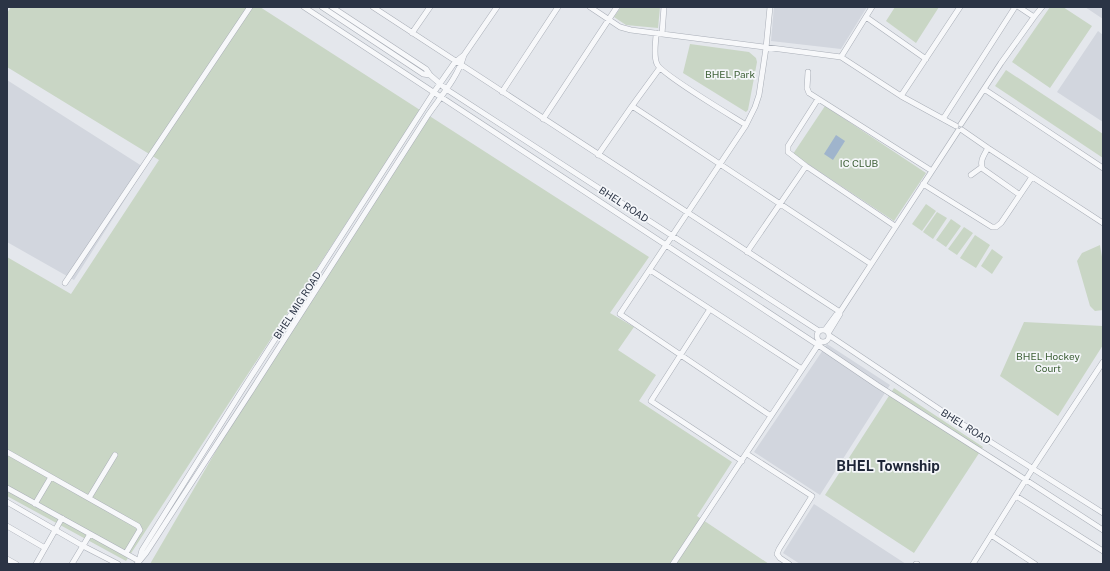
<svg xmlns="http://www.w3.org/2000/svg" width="1110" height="571" viewBox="0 0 1110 571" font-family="'Public Sans',sans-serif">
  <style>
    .built { fill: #d2d6de }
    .green { fill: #c9d6c5 }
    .water { fill: #9fb4cc }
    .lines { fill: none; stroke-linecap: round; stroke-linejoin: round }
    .minor-casing { stroke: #a9aeb7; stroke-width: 6 }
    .minor { stroke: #f7f8fa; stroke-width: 5 }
    .labels { text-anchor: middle; stroke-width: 3.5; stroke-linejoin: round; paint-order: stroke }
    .park-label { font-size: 10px; fill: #3f6138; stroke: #f4f6f9 }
    .street-label { font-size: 10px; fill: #2b3445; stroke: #f4f6f9 }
    .district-label { font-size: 14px; font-weight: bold; fill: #1d2536; stroke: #f4f6f9 }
  </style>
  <rect width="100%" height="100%" fill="#e4e7ec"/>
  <!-- built -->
  <path class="built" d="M774,7H867L841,49L771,41Z
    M1085,7H1103V19Z
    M1098,31L1103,35V122L1057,92Z
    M7,80L145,168L74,280L7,242Z
    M827,344L890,385L820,495L754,452Z
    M814,504L906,564H800L783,553Z"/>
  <!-- green -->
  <path class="green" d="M11,7H260L420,110L126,561L7,496V257L71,294L159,160L7,67V13Z
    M621,7H660L658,28L626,25L614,17Z
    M895,7H939L916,43L886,21Z
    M1050,7H1063L1092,26L1050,88L1012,62Z
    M690,44L749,52L756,58L757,62L748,110L746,112L683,73Z
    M1006,70L1103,134V158L995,86Z
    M825,106L926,173L894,221L793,154Z
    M428,115L649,257L610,313L634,327L618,350L656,375L639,401L732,462L697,516L769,564H150L248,396Z
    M926,204L936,211L922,231L912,224Z
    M937,212L947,218L933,239L923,232Z
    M951,219L961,226L946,247L936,240Z
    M964,227L973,233L957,255L948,249Z
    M975,235L990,245L976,268L960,258Z
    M1100,245L1103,263V310L1095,311L1090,306L1077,261L1082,253Z
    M992,249L1003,257L992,274L981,266Z
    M1024,322L1103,326V345L1058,416L1000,376Z
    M894,388L983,447L914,553L825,495Z"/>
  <!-- water -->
  <path class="water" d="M836,135L845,141L833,160L824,154Z"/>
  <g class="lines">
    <!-- minor casing -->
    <g class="minor-casing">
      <path id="minor" d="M304,7L818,345L877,385L1026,480L1103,530
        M322,7L423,74L430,75
        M332,7L426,69L430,75L446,89L819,331
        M373,7L840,312
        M590,7L620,27L631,30L841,57L901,96L956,126
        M770,7L766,48L759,95L755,107L746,125L620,314L771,416
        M1019,7L1034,17
        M866,17L926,59
        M412,33L430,7
        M656,33C656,43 653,55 657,64C661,74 732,116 746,125
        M662,34L664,7
        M841,57L872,7
        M808,72L807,88L809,93L932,171
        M984,89L1103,168
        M502,92L558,7
        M901,96L960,7
        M818,99L788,146V152L806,166L895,226
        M632,106L659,69
        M543,119L617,7
        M943,119L1015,7
        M961,124L1001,63L1034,17L1042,7
        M962,130L988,148L1103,223
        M988,148C984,155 979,162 983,169L1020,195
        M598,155L632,106L871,264
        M971,175L982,167
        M923,184L992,227H996L1001,223L1032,177
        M747,252L806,166
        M650,270L802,369
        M65,283L250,7
        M710,309L651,401L742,461
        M817 336a6 6 0 1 1 12 0a6 6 0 1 1-12 0Z
        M825,330L836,315
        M829,332L840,314V312L958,131
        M830,336L951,417L1103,513
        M7,452L138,526L140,530L138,533L126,553
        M747,454L812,496L779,549L777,554L780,558L789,564
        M7,488L139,561
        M1016,496L1103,551
        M89,498L115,455
        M7,502L83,546L118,564
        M35,504L51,477
        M7,526L45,548
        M991,535L1035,564
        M7,559L16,564
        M139,561L142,550L241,392L434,92L455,62L464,55L497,7
        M36,564L62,518
        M72,564L90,534
        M137,564L146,553L248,396L428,115C441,96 458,77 464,55
        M673,564L820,342
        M916,564H917
        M973,564L1033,468L1103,362"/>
    </g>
    <!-- minor -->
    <use href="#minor" class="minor"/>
  </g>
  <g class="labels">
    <!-- park labels -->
    <g class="park-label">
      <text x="730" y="78">BHEL Park</text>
      <text x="859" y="167">IC CLUB</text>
      <text x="1048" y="360">BHEL Hockey<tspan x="1048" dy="12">Court</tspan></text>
    </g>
    <!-- street labels -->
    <g class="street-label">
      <text transform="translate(624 204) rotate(33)" y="4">BHEL ROAD</text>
      <text transform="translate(297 305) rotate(-57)" y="4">BHEL MIG ROAD</text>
      <text transform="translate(966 426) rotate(32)" y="4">BHEL ROAD</text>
    </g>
    <!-- district labels -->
    <g class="district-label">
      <text x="888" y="471">BHEL Township</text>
    </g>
  </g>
  <!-- border -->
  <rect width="1110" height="571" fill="none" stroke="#2b3445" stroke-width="16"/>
</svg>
